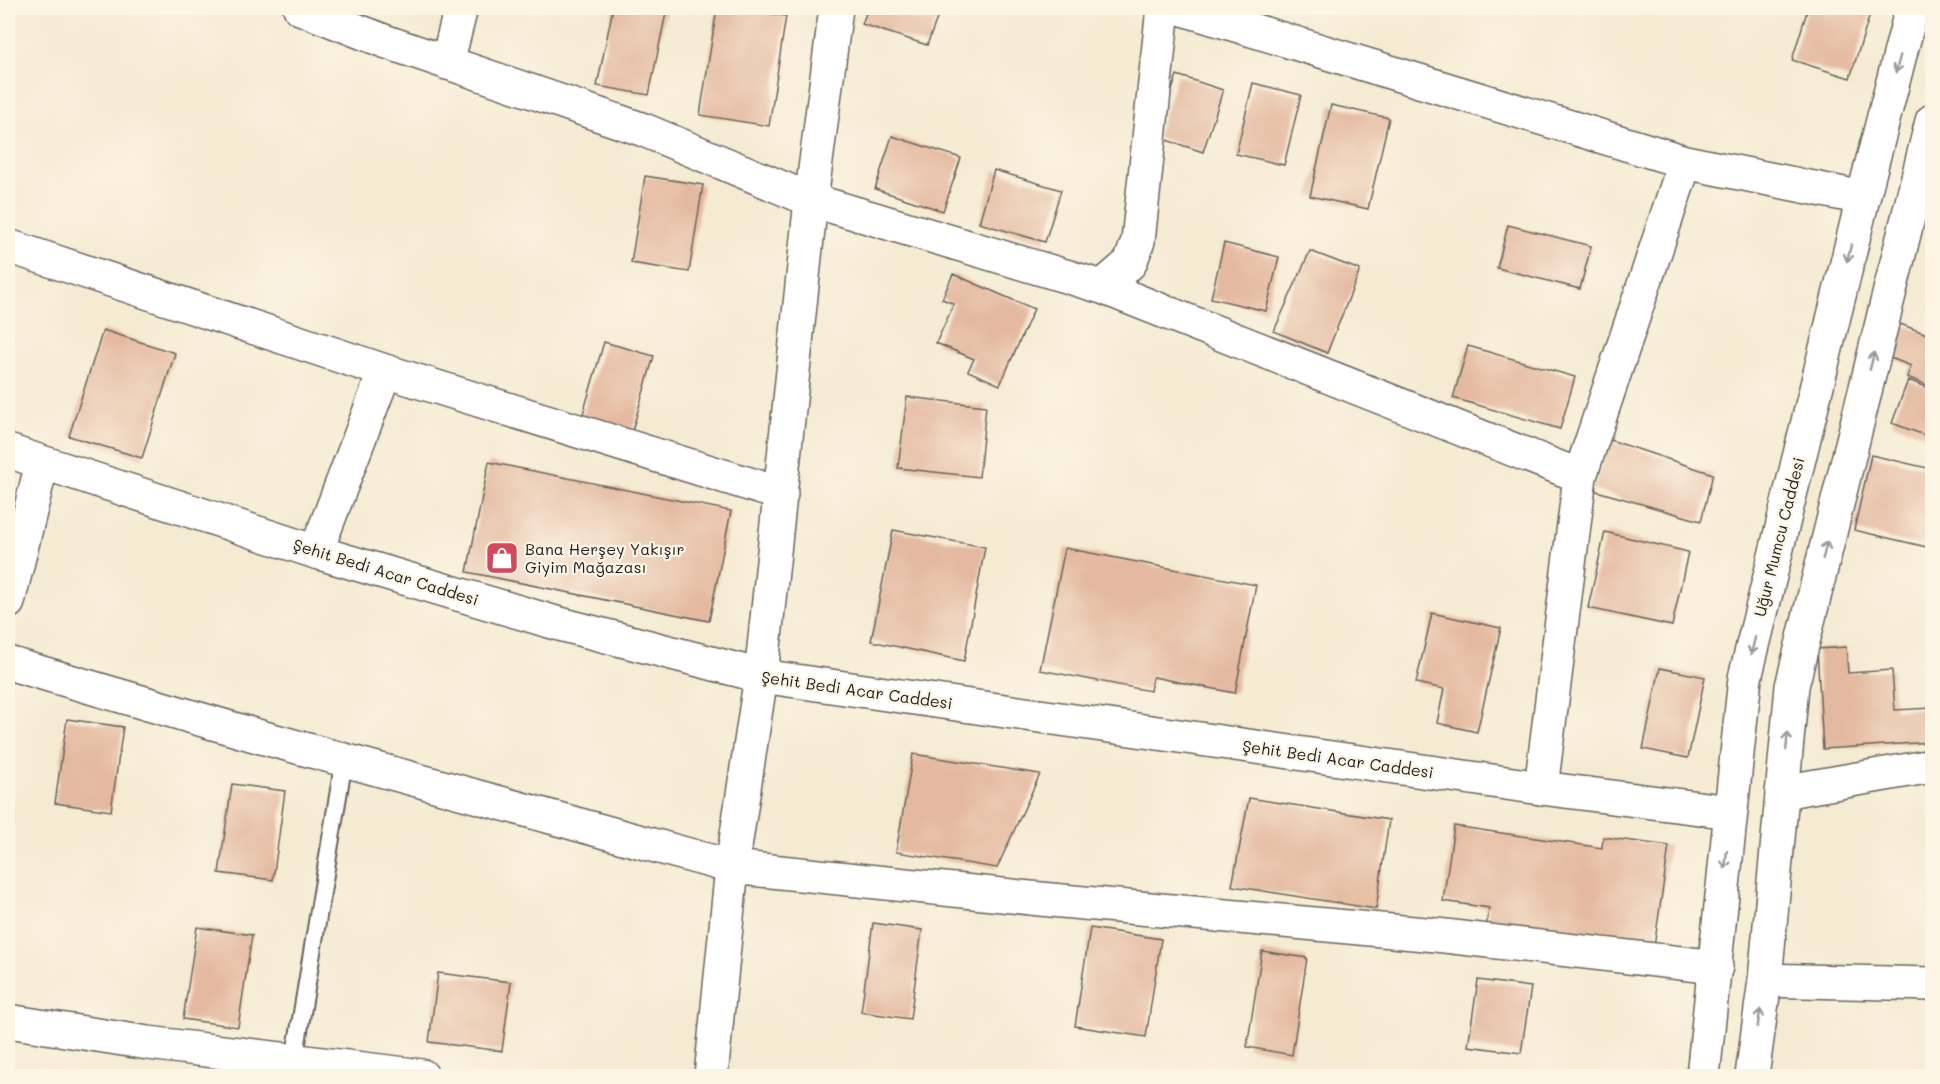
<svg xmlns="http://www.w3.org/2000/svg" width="1940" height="1084" viewBox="0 0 1940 1084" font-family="Mali,sans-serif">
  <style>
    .building { fill: #e4b99f }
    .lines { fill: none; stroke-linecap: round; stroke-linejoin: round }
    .lane-casing { stroke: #68645c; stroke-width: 20 }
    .street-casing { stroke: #68645c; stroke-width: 36 }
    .secondary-casing { stroke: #68645c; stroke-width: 36 }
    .lane { stroke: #fff; stroke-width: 16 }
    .street { stroke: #fff; stroke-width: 33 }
    .secondary { stroke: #fff; stroke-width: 33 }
    .oneway { stroke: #999 }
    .labels { text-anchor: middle; stroke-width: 4.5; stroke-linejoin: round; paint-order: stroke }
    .street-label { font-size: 16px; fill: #1c1c1c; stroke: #fcf5e5 }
    .poi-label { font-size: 16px; fill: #1c1c1c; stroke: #fcf5e5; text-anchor: start }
  </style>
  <rect width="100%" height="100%" fill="#fcf5e5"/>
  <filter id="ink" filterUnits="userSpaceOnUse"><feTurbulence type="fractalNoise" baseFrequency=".0167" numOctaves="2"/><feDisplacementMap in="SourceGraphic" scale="12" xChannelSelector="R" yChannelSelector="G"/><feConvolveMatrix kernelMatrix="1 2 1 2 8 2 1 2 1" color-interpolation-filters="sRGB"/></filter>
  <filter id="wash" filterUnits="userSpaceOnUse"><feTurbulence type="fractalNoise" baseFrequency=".008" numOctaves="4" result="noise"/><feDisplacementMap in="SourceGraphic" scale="24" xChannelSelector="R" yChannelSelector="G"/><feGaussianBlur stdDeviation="1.35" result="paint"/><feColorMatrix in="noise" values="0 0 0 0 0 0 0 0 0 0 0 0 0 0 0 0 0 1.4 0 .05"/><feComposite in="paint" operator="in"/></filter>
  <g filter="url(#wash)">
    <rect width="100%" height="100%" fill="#f5ebd3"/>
    <g id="blocks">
      <!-- building -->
      <path class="building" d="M613,8H667L649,95L597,86Z
        M717,8H732L786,16L769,126L700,115Z
        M868,8H941L927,45L862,24Z
        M1808,8H1872L1850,78L1792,60Z
        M1177,75L1223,90L1203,152L1157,137Z
        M1253,83L1301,95L1284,165L1236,154Z
        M1331,105L1389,118L1368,209L1310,196Z
        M892,136L961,158L943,211L875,189Z
        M994,170L1061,190L1045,242L979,223Z
        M645,176L703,185L689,272L631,263Z
        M1508,225L1591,246L1580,289L1497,268Z
        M1224,243L1279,257L1266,311L1211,298Z
        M1310,251L1360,270L1327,353L1274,331Z
        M953,274L1034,309L1000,385L968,371L974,359L936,343L954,304L942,299Z
        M1895,322L1932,336V387L1907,377L1911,366L1883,355Z
        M103,330L175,353L142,458L69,436Z
        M604,342L654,356L632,431L582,417Z
        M1468,346L1575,377L1560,429L1453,398Z
        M1908,380L1932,389V438L1892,423Z
        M907,397L986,406L979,477L898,468Z
        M1610,440L1713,474L1701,521L1593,490Z
        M1871,455L1932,469V541L1931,548L1854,530Z
        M489,462L731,511L709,621L467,572Z
        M893,530L985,547L964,661L871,641Z
        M1605,532L1688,552L1672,626L1588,608Z
        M1065,548L1256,585L1235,693L1153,677L1150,691L1040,670Z
        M1432,613L1501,628L1477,732L1437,723L1444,689L1416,683Z
        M1846,647L1848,673L1892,670L1895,710L1932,708V742L1823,749L1817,649Z
        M1660,668L1705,677L1688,758L1643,749Z
        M67,719L123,727L111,811L55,803Z
        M913,754L1040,774L997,868L896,852Z
        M232,784L285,791L273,880L219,873Z
        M1249,798L1389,820L1376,909L1232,886Z
        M1454,826L1602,848L1603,837L1669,846L1653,954L1486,929L1489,908L1443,901Z
        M873,923L922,930L910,1019L861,1012Z
        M197,927L252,935L238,1027L183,1019Z
        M1090,928L1161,939L1146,1037L1075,1026Z
        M1262,951L1307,958L1292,1055L1247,1047Z
        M438,973L511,982L502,1051L429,1042Z
        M1478,980L1531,987L1521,1053L1468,1046Z"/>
    </g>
  </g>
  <g filter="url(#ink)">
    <use href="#blocks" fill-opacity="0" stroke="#68645c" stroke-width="1.5"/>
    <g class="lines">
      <!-- lane casing -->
      <g class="lane-casing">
        <path id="lane" d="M293,1067L344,760"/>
      </g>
      <!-- street casing -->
      <g class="street-casing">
        <path id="street" d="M300,8L384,41L644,130L811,200L1102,287L1130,263L1138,241L1163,8
          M1180,8L1685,162L1863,198
          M447,63L461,8
          M8,246L385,371L781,494
          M1102,287L1580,476
          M316,552L385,371
          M8,602L42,463
          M8,663L261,737L732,867L1040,899L1436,935L1716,967
          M1541,788L1580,476L1685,162
          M1782,792L1932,766
          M1765,980L1932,984
          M8,1021L148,1043L422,1076
          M711,1076L732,867L761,676L811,200L836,8"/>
      </g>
      <!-- secondary casing -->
      <g class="secondary-casing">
        <path id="secondary" d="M8,451L316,552L556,623L761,676L1541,788L1731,812
          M1703,1076L1745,678L1863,198L1912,8
          M1752,1076L1765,980L1792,686L1932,121"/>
      </g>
      <!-- lane -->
      <use href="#lane" class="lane"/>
      <!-- street -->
      <use href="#street" class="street"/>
      <!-- secondary -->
      <use href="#secondary" class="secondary"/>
    </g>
    <!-- one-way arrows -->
    <defs><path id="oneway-shaft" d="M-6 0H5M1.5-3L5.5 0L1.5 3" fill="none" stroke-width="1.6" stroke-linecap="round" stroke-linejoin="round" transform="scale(1.5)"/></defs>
    <g class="oneway">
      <use href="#oneway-shaft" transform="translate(1898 64) rotate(105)"/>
      <use href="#oneway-shaft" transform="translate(1849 253) rotate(104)"/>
      <use href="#oneway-shaft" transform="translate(1872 361) rotate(-76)"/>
      <use href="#oneway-shaft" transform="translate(1825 550) rotate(-76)"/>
      <use href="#oneway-shaft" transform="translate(1753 646) rotate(104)"/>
      <use href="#oneway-shaft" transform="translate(1787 741) rotate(-85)"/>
      <use href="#oneway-shaft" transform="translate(1726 860) rotate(96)"/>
      <use href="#oneway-shaft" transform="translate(1759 1018) rotate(-81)"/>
    </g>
  </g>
  <!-- icons -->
  <defs>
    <g id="shop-square" transform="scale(1.725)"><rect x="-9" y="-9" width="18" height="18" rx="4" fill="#d1495b" stroke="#fcf5e5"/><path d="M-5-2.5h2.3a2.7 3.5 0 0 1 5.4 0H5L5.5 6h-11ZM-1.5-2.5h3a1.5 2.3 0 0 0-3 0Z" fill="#fff"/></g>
  </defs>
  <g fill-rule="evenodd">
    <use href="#shop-square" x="502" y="558"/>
  </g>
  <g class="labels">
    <!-- street labels -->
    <g class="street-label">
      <text transform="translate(1779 537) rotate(-76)" y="6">Uğur Mumcu Caddesi</text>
      <text transform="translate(386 572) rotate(17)" y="6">Şehit Bedi Acar Caddesi</text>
      <text transform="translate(857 690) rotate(8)" y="6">Şehit Bedi Acar Caddesi</text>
      <text transform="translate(1338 759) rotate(8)" y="6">Şehit Bedi Acar Caddesi</text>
    </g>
    <!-- poi labels -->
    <g class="poi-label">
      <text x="525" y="555">Bana Herşey Yakışır<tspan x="525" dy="18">Giyim Mağazası</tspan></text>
    </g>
  </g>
  <!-- margin -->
  <rect width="1940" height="1084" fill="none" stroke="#fcf5e5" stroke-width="30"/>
</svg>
